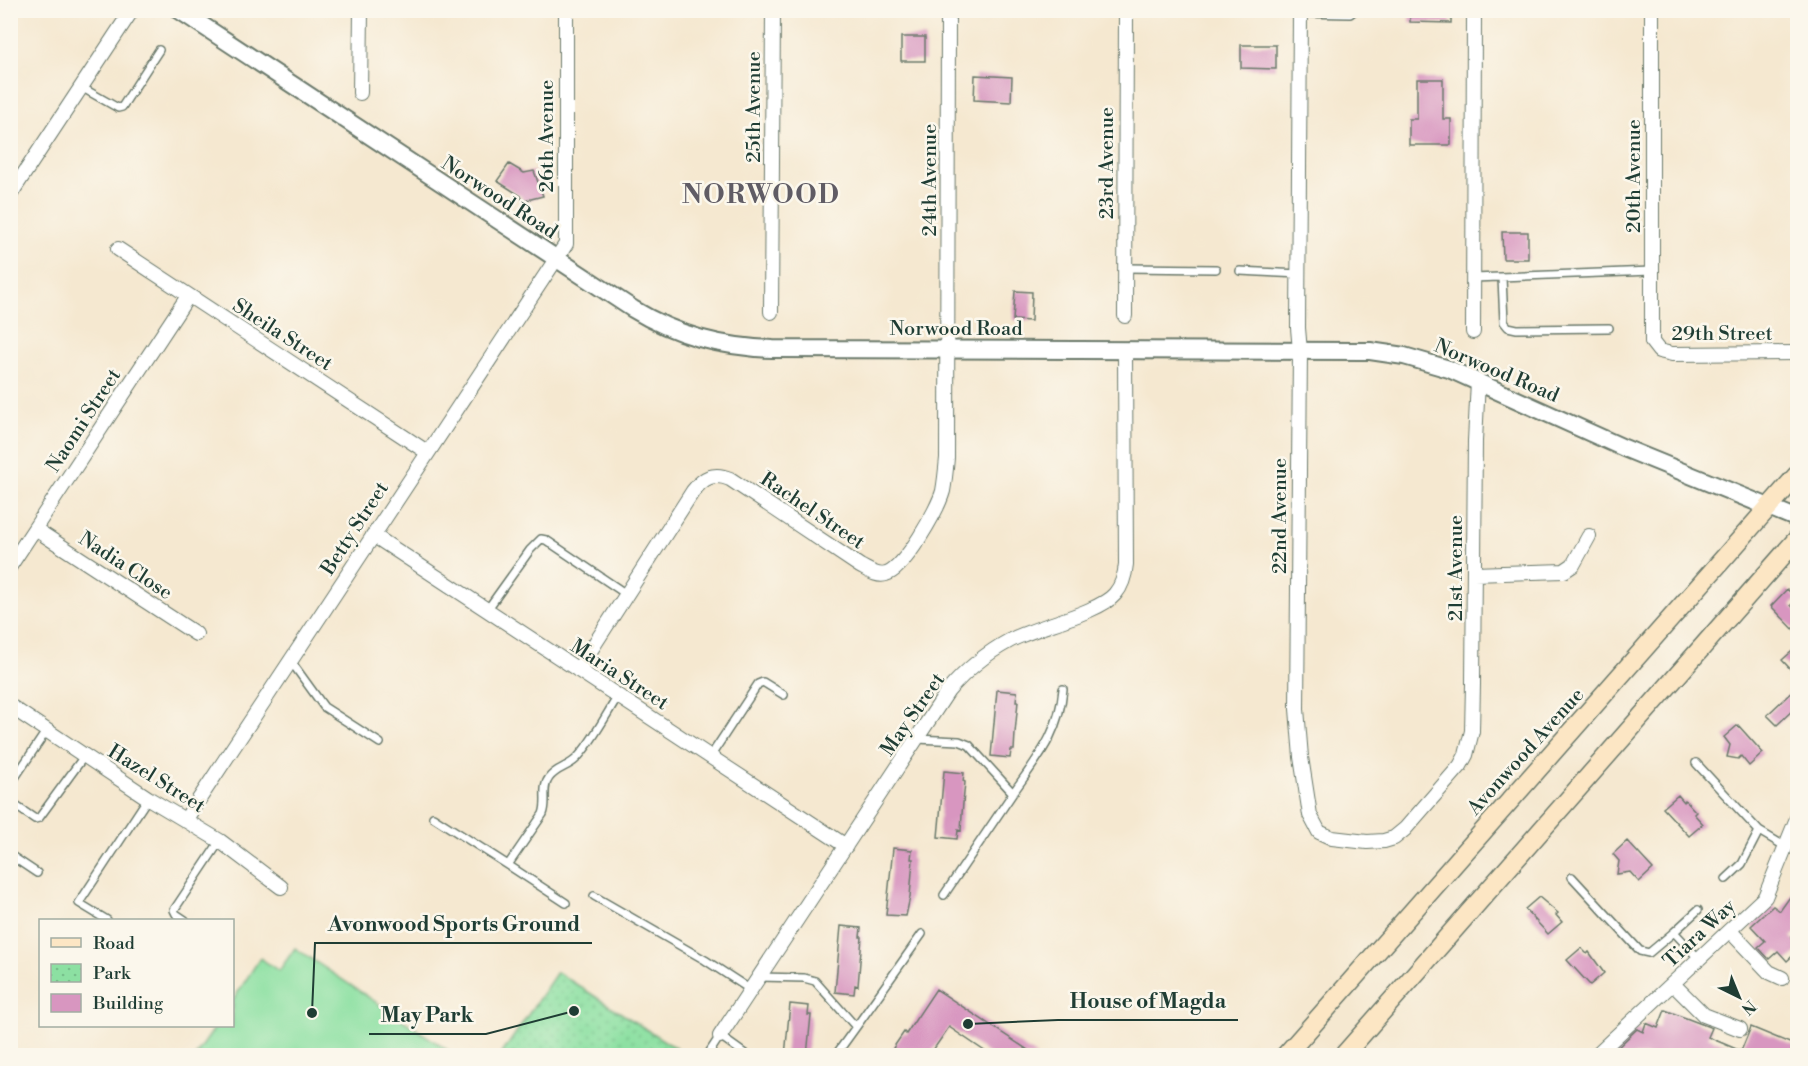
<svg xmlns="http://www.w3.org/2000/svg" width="1808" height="1066" viewBox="0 0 1808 1066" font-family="'Libre Bodoni',serif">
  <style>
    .grass { fill: #8ce0a2; stroke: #568e6b; stroke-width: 1.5 }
    .park { fill: url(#park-dots); stroke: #568e6b; stroke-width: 1.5 }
    .building { fill: #d896c0 }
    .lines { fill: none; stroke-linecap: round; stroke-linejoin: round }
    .service-casing { stroke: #6a796b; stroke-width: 10 }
    .minor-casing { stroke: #6a796b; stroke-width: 16 }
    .tertiary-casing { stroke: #6a796b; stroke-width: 20 }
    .secondary-casing { stroke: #6a796b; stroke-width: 21 }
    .service { stroke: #fff; stroke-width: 7 }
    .minor { stroke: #fff; stroke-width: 14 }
    .tertiary { stroke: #fff; stroke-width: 16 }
    .secondary { stroke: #fce6c4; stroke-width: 18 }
    .labels { text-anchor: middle; stroke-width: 5; stroke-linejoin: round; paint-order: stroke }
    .street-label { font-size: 20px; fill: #1f3d34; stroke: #fbf7ec }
    .district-label { font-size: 26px; font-weight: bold; letter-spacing: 1.5px; fill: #605c65; stroke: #fbf7ec }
    .leader { fill: none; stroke: #1f3d34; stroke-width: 2 }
    .callout-dot { fill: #1f3d34; stroke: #fbf7ec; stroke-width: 2 }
    .callout-label { font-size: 21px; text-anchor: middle; font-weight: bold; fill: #1f3d34; stroke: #fbf7ec; stroke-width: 5; stroke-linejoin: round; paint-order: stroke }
  </style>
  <defs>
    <pattern id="park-dots" width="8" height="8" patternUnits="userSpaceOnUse" patternTransform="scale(1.5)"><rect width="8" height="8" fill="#8ce0a2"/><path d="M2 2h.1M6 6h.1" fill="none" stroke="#78c18c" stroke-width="1.8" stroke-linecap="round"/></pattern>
  </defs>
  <rect width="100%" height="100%" fill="#fbf7ec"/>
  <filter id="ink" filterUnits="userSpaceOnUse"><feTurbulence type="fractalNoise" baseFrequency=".0167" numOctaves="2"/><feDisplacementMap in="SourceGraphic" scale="12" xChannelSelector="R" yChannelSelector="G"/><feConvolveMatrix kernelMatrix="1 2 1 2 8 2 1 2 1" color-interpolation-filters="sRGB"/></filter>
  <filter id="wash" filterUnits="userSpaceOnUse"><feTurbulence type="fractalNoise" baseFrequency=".008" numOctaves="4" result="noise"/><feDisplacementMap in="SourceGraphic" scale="24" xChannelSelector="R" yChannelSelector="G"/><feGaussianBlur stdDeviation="1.35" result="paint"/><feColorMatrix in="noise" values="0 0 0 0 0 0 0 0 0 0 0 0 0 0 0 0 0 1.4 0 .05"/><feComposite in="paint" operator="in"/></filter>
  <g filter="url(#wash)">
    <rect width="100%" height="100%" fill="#f5e8d0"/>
    <!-- grass -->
    <path class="grass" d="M295,948L455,1055H196L216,1026H232L233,1000L260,958L279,971Z"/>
    <!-- park -->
    <path class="park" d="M557,972L677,1049L673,1055H501Z"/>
    <g id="blocks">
      <!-- building -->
      <path class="building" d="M1410,10H1451V23L1410,22Z
        M901,37H925V61H901Z
        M1241,45H1276V69L1241,68Z
        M975,75L1012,77L1011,102L974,100Z
        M1417,79H1443V119H1451V145H1409V119H1417Z
        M509,164L524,173L534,171L543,196L523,201L521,196L497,181Z
        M1502,232H1528V259H1503Z
        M1015,291L1032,292L1031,321L1013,320Z
        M1787,589L1797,599L1791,605L1797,612V633L1771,606Z
        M1797,647V676L1782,660Z
        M1797,687V706L1777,725L1767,715Z
        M997,690L1017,692L1016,701H1018L1015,733L1014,750H1011L1010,758L991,756Z
        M1738,725L1763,753L1749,766L1741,756L1738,759L1727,757L1730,745L1724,737Z
        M944,771L964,773L963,781L965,782L962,814L961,831L958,830L957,839L938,837Z
        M1678,795L1684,802L1685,800L1696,812L1694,814L1703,824L1689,836L1663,808Z
        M1627,841L1653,869L1639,882L1630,872L1617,874L1619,861L1613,854Z
        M893,848L912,850L911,859H913L910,897L906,916L886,915Z
        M1797,887V932L1791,937L1797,944V952L1787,961L1778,951L1769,959L1758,947L1765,941L1751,926L1773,906L1780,911Z
        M1539,897L1558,913L1556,915L1562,922L1548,934L1525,909Z
        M841,926L861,928L860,937H862L858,986L855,985L854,994L835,992Z
        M1581,948L1587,954L1589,952L1604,973L1590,985L1567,960Z
        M936,989L1037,1056H992L949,1027L929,1056H892L896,1050L893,1048L904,1032L906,1034Z
        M790,1004L809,1006L808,1015H811L807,1056H785Z
        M1665,1010L1712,1028L1708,1037L1741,1051L1751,1027L1797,1046V1056H1609L1637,1029L1643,1032L1646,1023L1658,1028Z"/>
    </g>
  </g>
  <g filter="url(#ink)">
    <use href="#blocks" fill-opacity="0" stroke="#6a796b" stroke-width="1.5"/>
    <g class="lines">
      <!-- service casing -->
      <g class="service-casing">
        <path id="service" d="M1300,13L1350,14L1355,10
          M81,87L118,108L122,107L159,50
          M1125,268L1216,269
          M1240,271L1300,274
          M1473,278L1652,271
          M1502,278L1504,322L1508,327L1517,329L1609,328
          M487,610L530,550L541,539L546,540L626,594
          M290,660L324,707L380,743
          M917,739L959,741L969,745L1013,793L944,895
          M710,757L758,684L763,682L784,695
          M1696,763L1759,831L1786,847
          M10,785L47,730
          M1013,793C1038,757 1059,734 1063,689
          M10,802L35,819L39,818L85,755
          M433,817L508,865
          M10,855L37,873
          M1572,877L1640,951L1649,953L1674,932L1699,959
          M1726,879L1742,864L1759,831
          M594,896L705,960L751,990
          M566,903L508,865L543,814C548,802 541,788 549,778C556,768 568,767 576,759C591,744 606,715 618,696
          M107,920L79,903L148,798
          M185,920L176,914L174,910L220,841
          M1674,932L1698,910
          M759,977L804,978L815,981L856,1027L922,934
          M707,1056L720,1036L748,1056
          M835,1056L856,1027"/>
      </g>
      <!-- minor casing -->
      <g class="minor-casing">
        <path id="minor" d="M1300,10L1298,328L1300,351L1297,709L1301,757L1310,815L1319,832L1332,838L1367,842L1384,841L1394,838L1405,829L1460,766L1466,755L1472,731L1473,684L1475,441L1478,381
          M1652,10V342L1659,351L1672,354L1798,353
          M360,93L361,10
          M10,195L132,10
          M118,249L427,452
          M771,312L773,10
          M1125,316L1126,10
          M1473,332L1474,10
          M35,529L196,634
          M373,535L846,846
          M10,566L188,296
          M1474,574L1564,571L1573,565L1589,536
          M578,670L693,491C704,477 714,472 730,479L860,566C868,570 877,577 886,574C904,570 938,509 943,491C945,480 946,469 947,458L948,10
          M10,706L148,798L220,841L281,887
          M186,819L566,244V10
          M1730,931L1769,972L1782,978
          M1673,984L1704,1015L1740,1029
          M720,1036L948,691C966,670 985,654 1009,641C1034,627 1099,613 1115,594C1122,586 1125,575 1126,564L1125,350
          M1595,1056L1765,897L1798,816"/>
      </g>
      <!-- tertiary casing -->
      <g class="tertiary-casing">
        <path id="tertiary" d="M179,10L633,309C677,336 722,347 773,349L1370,351L1404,356L1449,369L1624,448L1798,519"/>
      </g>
      <!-- secondary casing -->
      <g class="secondary-casing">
        <path id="secondary" d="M1285,1056L1798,474
          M1343,1056L1798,538"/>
      </g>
      <!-- service -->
      <use href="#service" class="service"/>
      <!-- minor -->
      <use href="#minor" class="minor"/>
      <!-- tertiary -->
      <use href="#tertiary" class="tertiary"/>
      <!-- secondary -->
      <use href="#secondary" class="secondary"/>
    </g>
  </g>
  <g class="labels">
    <!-- street labels -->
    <g class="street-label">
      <text transform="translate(753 107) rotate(-90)" y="7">25th Avenue</text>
      <text transform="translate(546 136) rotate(-90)" y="7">26th Avenue</text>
      <text transform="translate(1106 163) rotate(-90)" y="7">23rd Avenue</text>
      <text transform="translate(1633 176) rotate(-90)" y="7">20th Avenue</text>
      <text transform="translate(929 180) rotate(-90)" y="7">24th Avenue</text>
      <text transform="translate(500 197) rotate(33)" y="7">Norwood Road</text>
      <text x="956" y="335">Norwood Road</text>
      <text x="1722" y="340">29th Street</text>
      <text transform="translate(283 334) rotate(33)" y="7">Sheila Street</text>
      <text transform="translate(1497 370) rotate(23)" y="7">Norwood Road</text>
      <text transform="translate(83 420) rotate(-57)" y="7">Naomi Street</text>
      <text transform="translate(813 510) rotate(34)" y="7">Rachel Street</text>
      <text transform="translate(1279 516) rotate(-90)" y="7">22nd Avenue</text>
      <text transform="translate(354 528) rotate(-57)" y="7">Betty Street</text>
      <text transform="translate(126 565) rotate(33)" y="7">Nadia Close</text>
      <text transform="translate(1455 568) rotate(-90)" y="7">21st Avenue</text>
      <text transform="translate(620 674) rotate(33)" y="7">Maria Street</text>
      <text transform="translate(912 714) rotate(-55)" y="7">May Street</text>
      <text transform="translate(1525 751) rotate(-48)" y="7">Avonwood Avenue</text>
      <text transform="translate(157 778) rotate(32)" y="7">Hazel Street</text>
      <text transform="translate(1699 933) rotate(-43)" y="7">Tiara Way</text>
    </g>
    <!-- district labels -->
    <g class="district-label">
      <text x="761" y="203">NORWOOD</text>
    </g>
  </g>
  <!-- callouts -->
  <path class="leader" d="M312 1013L315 943H592M968 1024L1058 1020H1238M574 1011L486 1034H369"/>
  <g class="callout-dot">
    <circle cx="312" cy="1013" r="6"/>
    <circle cx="968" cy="1024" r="6"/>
    <circle cx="574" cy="1011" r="6"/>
  </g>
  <g class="callout-label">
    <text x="454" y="931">Avonwood Sports Ground</text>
    <text x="1148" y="1008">House of Magda</text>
    <text x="427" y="1022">May Park</text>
  </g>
  <!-- margin -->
  <rect width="1808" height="1066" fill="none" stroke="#fbf7ec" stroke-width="36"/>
  <!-- legend -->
  <rect x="39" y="919" width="195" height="108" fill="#fbf7ec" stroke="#a3ada2" stroke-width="1.5"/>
  <rect x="51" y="938" width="30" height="9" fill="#fce6c4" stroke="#a3ada2" stroke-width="1.5"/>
  <text x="93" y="949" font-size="18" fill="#1f3d34">Road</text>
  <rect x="51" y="964" width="30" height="18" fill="url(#park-dots)" stroke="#a3ada2" stroke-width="1.5"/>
  <text x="93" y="979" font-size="18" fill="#1f3d34">Park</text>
  <rect x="51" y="994" width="30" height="18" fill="#d896c0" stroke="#a3ada2" stroke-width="1.5"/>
  <text x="93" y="1009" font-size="18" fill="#1f3d34">Building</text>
  <!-- north arrow -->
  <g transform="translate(1739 997) rotate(137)" stroke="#fbf7ec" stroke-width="4.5" paint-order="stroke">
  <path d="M0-4.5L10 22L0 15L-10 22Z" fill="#1f3d34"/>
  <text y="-9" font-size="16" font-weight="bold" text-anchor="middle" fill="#1f3d34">N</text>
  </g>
</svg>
